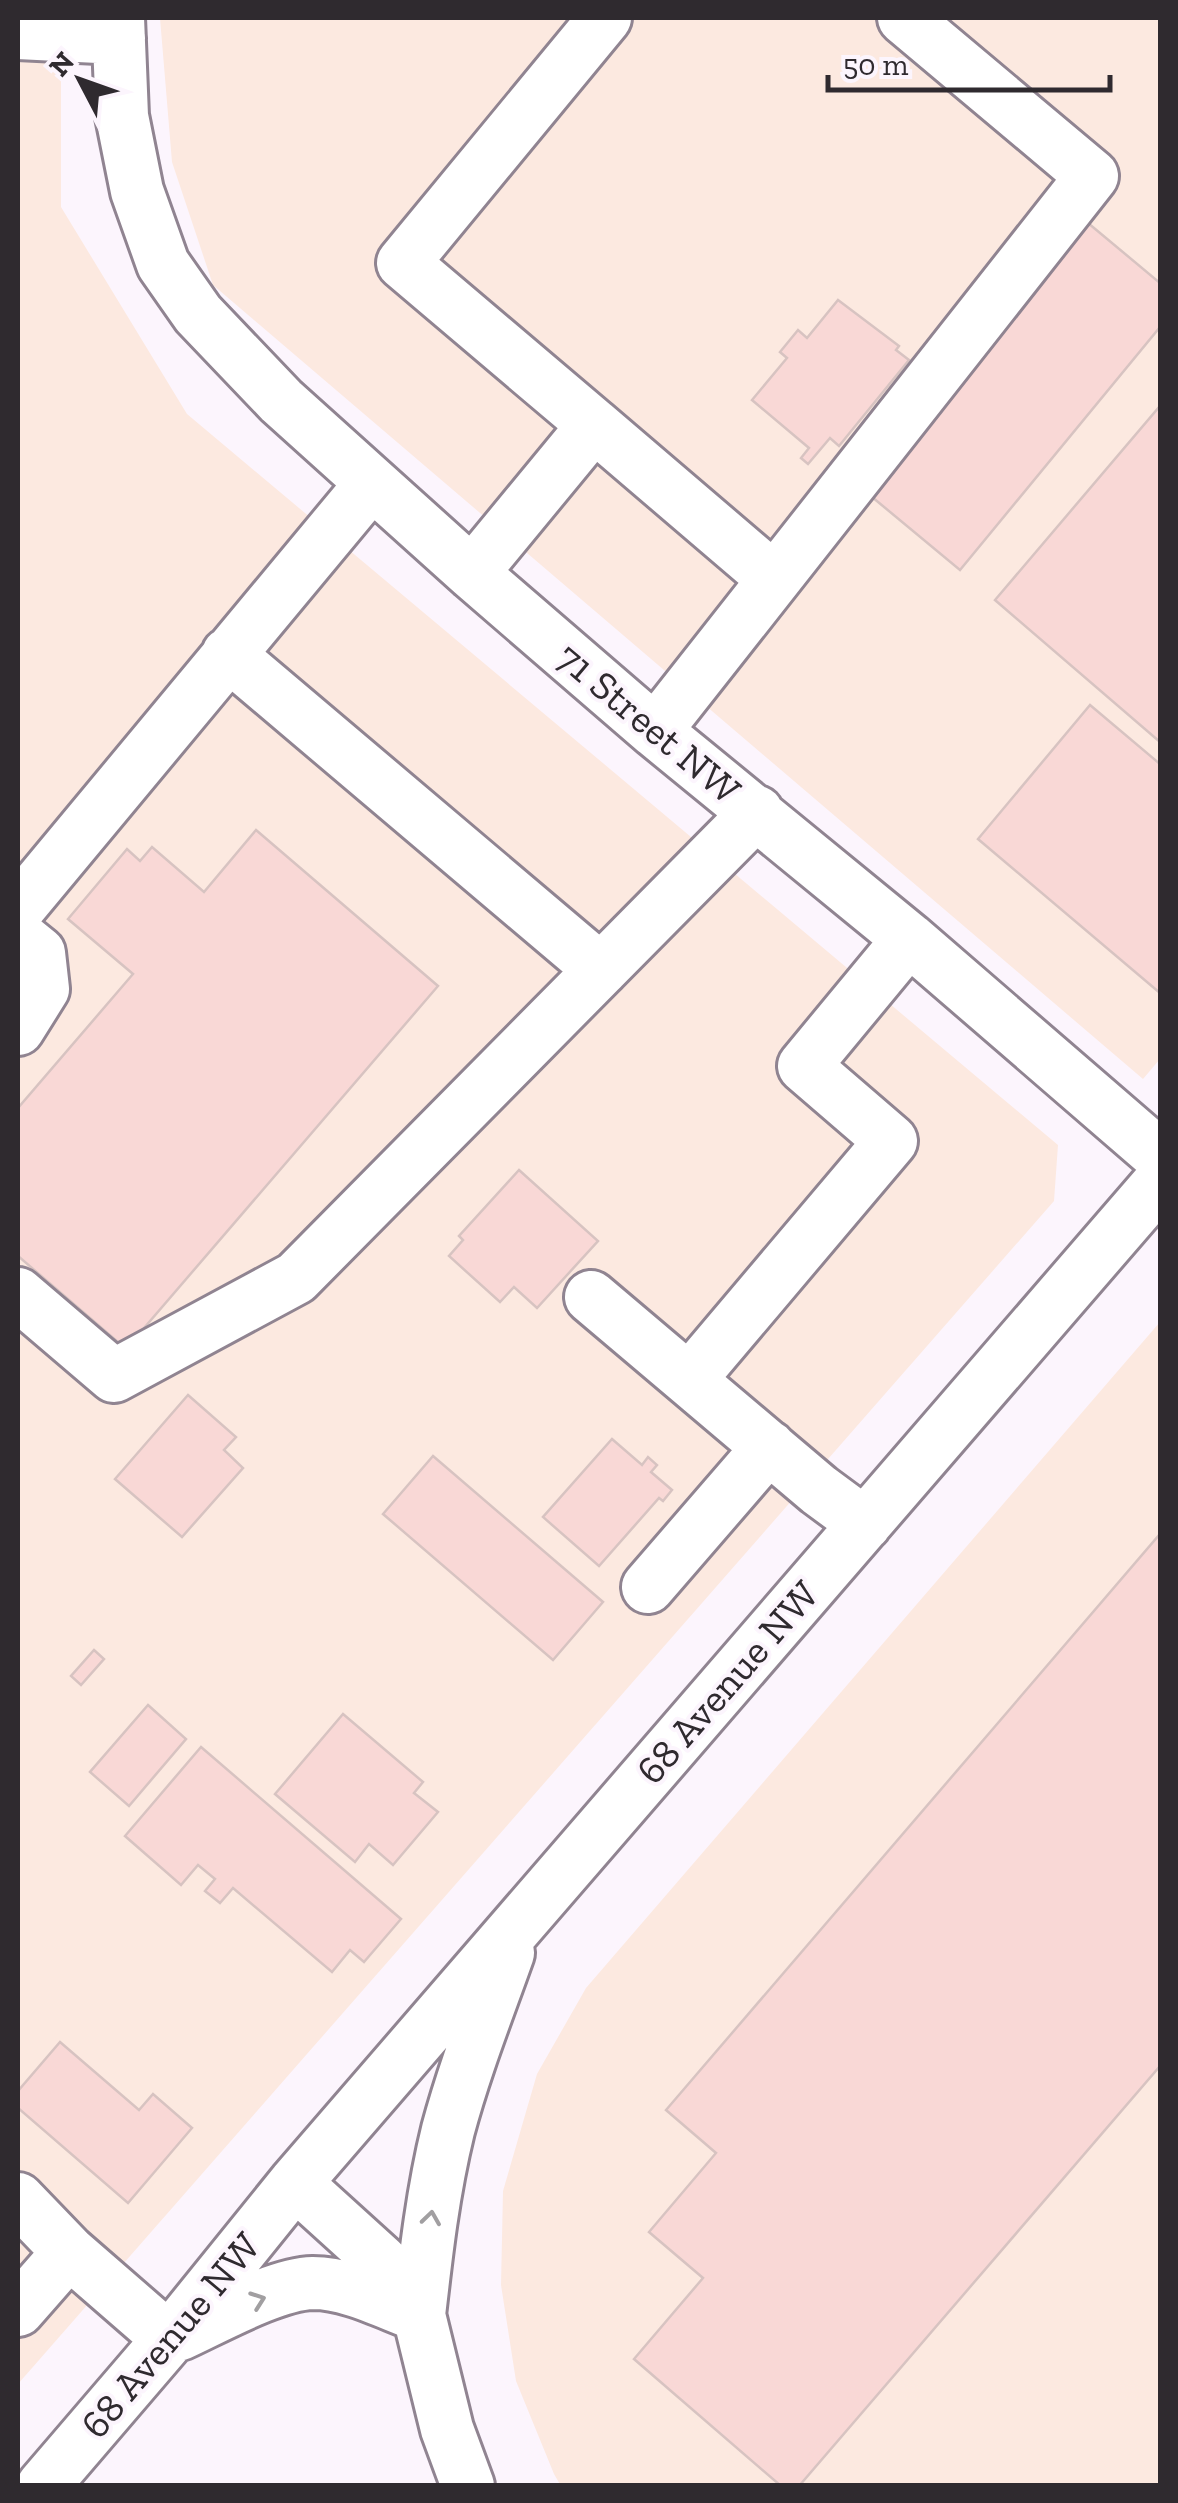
<svg xmlns="http://www.w3.org/2000/svg" width="1178" height="2503" viewBox="0 0 1178 2503" font-family="'Zilla Slab',serif">
  <style>
    .industrial { fill: #fce9e0 }
    .building { fill: #f9d8d6; stroke: #d7c3c1; stroke-width: 2.5 }
    .lines { fill: none; stroke-linecap: round; stroke-linejoin: round }
    .minor-casing { stroke: #908491; stroke-width: 58 }
    .minor { stroke: #fff; stroke-width: 52 }
    .oneway { stroke: #a19fa1 }
    .labels { text-anchor: middle; stroke-width: 8; stroke-linejoin: round; paint-order: stroke }
    .street-label { font-size: 40px; fill: #2f2a2f; stroke: #fcf5fd }
  </style>
  <rect width="100%" height="100%" fill="#fcf5fd"/>
  <!-- industrial -->
  <path class="industrial" d="M18,18H61V207L187,414L1058,1145L1054,1201L18,2384Z
    M160,18H1160V1059L1143,1079L213,285L172,162Z
    M1160,1322V2485L561,2486L554,2474L516,2381L501,2285L503,2191L537,2074L586,1988Z"/>
  <!-- building -->
  <path class="building" d="M1088,223L1160,283V327L960,570L866,492Z
    M838,300L899,346L896,350L909,360L839,446L830,438L808,464L801,458L809,448L752,400L787,358L780,352L798,330L807,338Z
    M1160,406V742L995,600Z
    M1090,705L1160,764V993L978,839Z
    M256,830L438,986L126,1349L18,1256V1108L133,974L68,919L127,849L140,861L152,847L204,892Z
    M519,1170L598,1241L537,1308L514,1287L500,1302L449,1256L463,1240L459,1236Z
    M188,1395L236,1437L224,1450L243,1468L182,1537L115,1479Z
    M612,1439L642,1465L648,1457L657,1465L651,1472L672,1490L663,1501L659,1498L599,1566L543,1517Z
    M433,1456L603,1602L553,1660L383,1514Z
    M1160,1534V2066L799,2486H781L634,2359L703,2278L649,2232L716,2153L666,2110Z
    M94,1650L104,1659L81,1685L71,1676Z
    M148,1705L186,1739L129,1806L90,1772Z
    M343,1714L423,1782L414,1793L438,1812L393,1865L369,1844L355,1862L275,1794Z
    M201,1747L401,1919L364,1962L350,1950L332,1972L233,1888L220,1903L205,1891L215,1879L198,1865L181,1885L125,1836Z
    M60,2042L139,2110L153,2094L192,2128L128,2203L18,2108V2091Z"/>
  <g class="lines">
    <!-- minor casing -->
    <g class="minor-casing">
      <path id="minor" d="M118,18L122,116L137,191L163,264L198,314L281,401L472,573L655,731L909,939L1160,1156
        M18,33L119,38
        M594,425L774,579
        M472,573L594,425L403,263L605,18
        M228,654L601,970
        M655,731L1092,176L904,18
        M18,909L371,484
        M18,936L39,953L43,989L18,1029
        M18,1294L114,1376L296,1278L757,812
        M591,1297L819,1490L865,1524
        M689,1380L891,1141L804,1066L909,939
        M648,1587L769,1447
        M295,2183L381,2261L419,2315L447,2429L468,2486
        M18,2199L69,2252
        M18,2310L69,2252L169,2339
        M419,2315C426,2253 433,2191 448,2130C464,2070 487,2012 508,1953
        M180,2334C215,2318 275,2284 313,2283C348,2283 386,2303 419,2315
        M43,2486L169,2339L295,2183L1160,1182"/>
    </g>
    <!-- minor -->
    <use href="#minor" class="minor"/>
  </g>
  <!-- one-way arrows -->
  <defs><path id="oneway-chevron" d="M-2-3.5L2.5 0L-2 3.5" fill="none" stroke-width="1.6" stroke-linecap="round" stroke-linejoin="round" transform="scale(2.5)"/></defs>
  <g class="oneway">
    <use href="#oneway-chevron" transform="translate(431 2218) rotate(-82)"/>
    <use href="#oneway-chevron" transform="translate(258 2300) rotate(-20)"/>
  </g>
  <g class="labels">
    <!-- street labels -->
    <g class="street-label">
      <text transform="translate(649 723) rotate(40)" y="14">71 Street NW</text>
      <text transform="translate(727 1682) rotate(-49)" y="14">68 Avenue NW</text>
      <text transform="translate(170 2335) rotate(-50)" y="14">68 Avenue NW</text>
    </g>
  </g>
  <!-- border -->
  <rect width="1178" height="2503" fill="none" stroke="#2f2a2f" stroke-width="40"/>
  <!-- north arrow -->
  <g transform="translate(80 80) rotate(311)" stroke="#fcf5fd" stroke-width="8" paint-order="stroke">
  <path d="M0-8L18 38L0 25L-18 38Z" fill="#2f2a2f"/>
  <text y="-15" font-size="28" font-weight="bold" text-anchor="middle" fill="#2f2a2f">N</text>
  </g>
  <!-- scale -->
  <path d="M828 75v15h282v-15" fill="none" stroke="#2f2a2f" stroke-width="5"/>
  <text x="843" y="75" font-size="30" fill="#2f2a2f" stroke="#fcf5fd" stroke-width="8" paint-order="stroke">50 m</text>
</svg>
